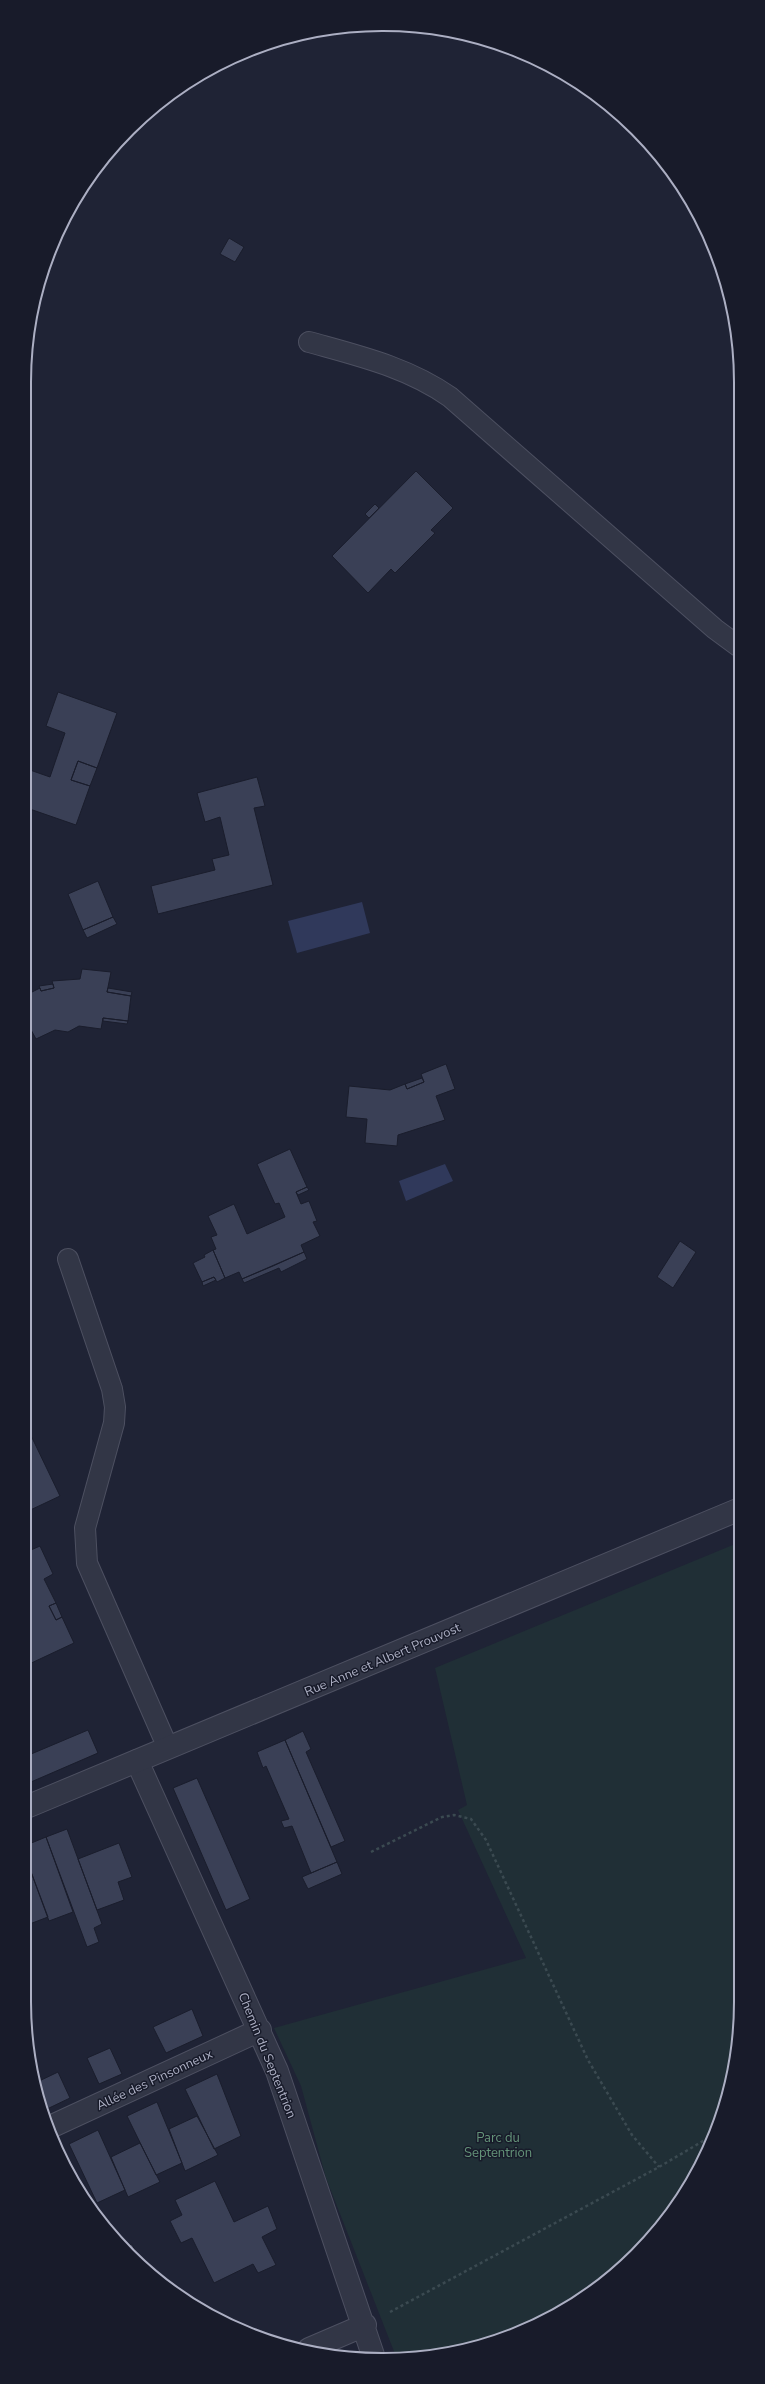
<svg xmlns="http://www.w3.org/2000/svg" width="765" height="2384" viewBox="0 0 765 2384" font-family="'Nunito Sans',sans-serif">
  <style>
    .green { fill: #202f36 }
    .water { fill: #30395b }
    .building { fill: #3a4056; stroke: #1a1d2c }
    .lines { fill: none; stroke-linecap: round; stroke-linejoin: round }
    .service-casing { stroke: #4d5061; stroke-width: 22 }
    .minor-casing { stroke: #4d5061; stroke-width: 24 }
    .tertiary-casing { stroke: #4d5061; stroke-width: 24 }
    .path { stroke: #3b4a51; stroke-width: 2.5; stroke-dasharray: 3 3; stroke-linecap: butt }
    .service { stroke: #323646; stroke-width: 20 }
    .minor { stroke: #323646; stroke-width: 22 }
    .tertiary { stroke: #323646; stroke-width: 22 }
    .labels { text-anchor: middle; stroke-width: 3; stroke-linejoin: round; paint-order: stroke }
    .street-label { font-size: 13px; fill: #acafc3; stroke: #181b2a }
    .park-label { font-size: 13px; fill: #649379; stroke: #181b2a }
    .rim { fill: none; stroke: #acafc3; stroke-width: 2 }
  </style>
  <rect width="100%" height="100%" fill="#1f2335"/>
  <!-- green -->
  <path class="green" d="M740,1542L741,2001L734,2072L714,2138L681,2200L601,2286L541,2323L476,2348L397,2359L326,2178L301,2086L274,2028L526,1958L458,1810L467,1805L435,1668Z"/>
  <!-- water -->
  <path class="water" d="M362,902L370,933L297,953L288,921Z
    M445,1164L453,1181L406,1201L399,1181Z"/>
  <!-- building -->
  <path class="building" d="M229,238L244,247L235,262L220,254Z
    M416,471L453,508L431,530L435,533L395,573L391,569L368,593L332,556Z
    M375,504L379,508L369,518L365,514Z
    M58,692L117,713L97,768L78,761L71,780L90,786L76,825L24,807V786L30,770L50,777L65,733L46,726Z
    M78,761L97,768L90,786L71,780Z
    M257,777L265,806L254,808L273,885L158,914L151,886L215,870L212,859L229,855L220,817L205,822L197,793Z
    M98,881L113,917L83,930L68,894Z
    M113,917L117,924L87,938L83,930Z
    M82,969L111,972L107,992L131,996L128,1021L103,1018L101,1029L79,1026L68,1032L55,1030L36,1039L30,1028L24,1032V996L40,988L41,991L54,988L52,981L80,979Z
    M53,984L54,988L41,991L39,986Z
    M108,988L132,992L131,996L107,992Z
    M103,1018L128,1021L127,1024L103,1021Z
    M446,1064L455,1089L436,1096L445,1120L398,1135L397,1146L365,1143L367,1119L346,1117L349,1086L390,1090L405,1084L407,1089L424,1082L421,1074Z
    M422,1078L424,1082L407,1089L405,1084Z
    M290,1149L307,1187L296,1192L301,1204L309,1201L317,1221L313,1222L320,1236L301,1245L304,1252L273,1266L242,1279L239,1272L225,1278L213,1250L216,1249L211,1237L217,1235L208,1216L234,1204L247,1234L285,1217L279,1203L275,1204L257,1164Z
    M307,1187L309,1190L298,1195L296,1192Z
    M680,1241L696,1252L673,1288L657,1277Z
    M213,1250L225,1278L217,1282L214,1277L202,1282L193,1263L205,1257L204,1255Z
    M304,1252L307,1259L281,1272L279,1268L244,1283L242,1279Z
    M214,1277L216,1280L203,1286L202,1282Z
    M24,1421L60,1496L24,1513Z
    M40,1546L53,1574L44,1579L56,1603L49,1606L56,1620L62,1617L74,1643L25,1666L24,1553Z
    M56,1603L62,1617L56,1620L49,1606Z
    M88,1730L98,1753L24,1785V1757Z
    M303,1731L311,1749L306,1752L345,1841L331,1847L285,1740Z
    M285,1740L337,1862L311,1873L292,1826L284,1828L281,1821L289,1819L266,1766L263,1768L257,1752Z
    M197,1778L250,1899L226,1910L173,1788Z
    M67,1829L102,1924L94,1928L99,1942L87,1947L46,1837Z
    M46,1837L73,1912L49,1921L24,1853V1846Z
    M119,1843L132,1877L118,1882L124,1900L97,1910L78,1859Z
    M24,1853L48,1917L27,1925L24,1918Z
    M337,1862L342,1874L308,1889L302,1877Z
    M192,2009L203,2036L166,2053L153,2027Z
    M110,2048L122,2074L99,2084L87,2058Z
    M58,2072L70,2098L47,2109L35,2083Z
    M217,2074L241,2136L214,2149L185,2089Z
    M157,2102L182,2163L156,2175L127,2116Z
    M197,2116L218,2155L185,2171L169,2129Z
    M98,2130L125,2190L97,2203L69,2144Z
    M140,2143L160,2182L128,2197L111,2157Z
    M215,2181L234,2222L268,2206L277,2229L262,2237L276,2265L258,2273L253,2264L214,2283L192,2238L181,2243L170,2221L182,2215L175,2200Z
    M132,2244L142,2265L124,2248Z"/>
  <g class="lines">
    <!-- service casing -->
    <g class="service-casing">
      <path id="service" d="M309,342C359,356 407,367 450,397L715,629L738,646
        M68,1259L112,1389L115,1407L114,1423L85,1528L87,1563L168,1748"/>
    </g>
    <!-- minor casing -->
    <g class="minor-casing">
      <path id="minor" d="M137,1761L277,2071L374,2358
        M48,2128L260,2030
        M309,2349L365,2325"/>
    </g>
    <!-- tertiary casing -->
    <g class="tertiary-casing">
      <path id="tertiary" d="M24,1808L740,1509"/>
    </g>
    <!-- path -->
    <path class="path" d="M371,1852L442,1817L454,1815L471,1819L486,1840L588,2060L632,2135L659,2167
      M390,2312L659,2167L715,2134"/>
    <!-- service -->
    <use href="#service" class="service"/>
    <!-- minor -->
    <use href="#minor" class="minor"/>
    <!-- tertiary -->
    <use href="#tertiary" class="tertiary"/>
  </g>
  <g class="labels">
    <!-- street labels -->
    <g class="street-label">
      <text transform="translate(382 1659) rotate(-23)" y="5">Rue Anne et Albert Prouvost</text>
      <text transform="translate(268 2055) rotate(68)" y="5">Chemin du Septentrion</text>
      <text transform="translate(154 2079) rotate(-25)" y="5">Allée des Pinsonneux</text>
    </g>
    <!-- park labels -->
    <g class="park-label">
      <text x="498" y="2142">Parc du<tspan x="498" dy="15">Septentrion</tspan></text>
    </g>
  </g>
  <!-- crop -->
  <path d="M0 0H765V2384H0ZM382 31H383A351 351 0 0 1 734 382V2002A351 351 0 0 1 383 2353H382A351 351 0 0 1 31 2002V382A351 351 0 0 1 382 31Z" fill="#181b2a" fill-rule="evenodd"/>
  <path class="rim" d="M382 31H383A351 351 0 0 1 734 382V2002A351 351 0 0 1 383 2353H382A351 351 0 0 1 31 2002V382A351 351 0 0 1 382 31Z"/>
</svg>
